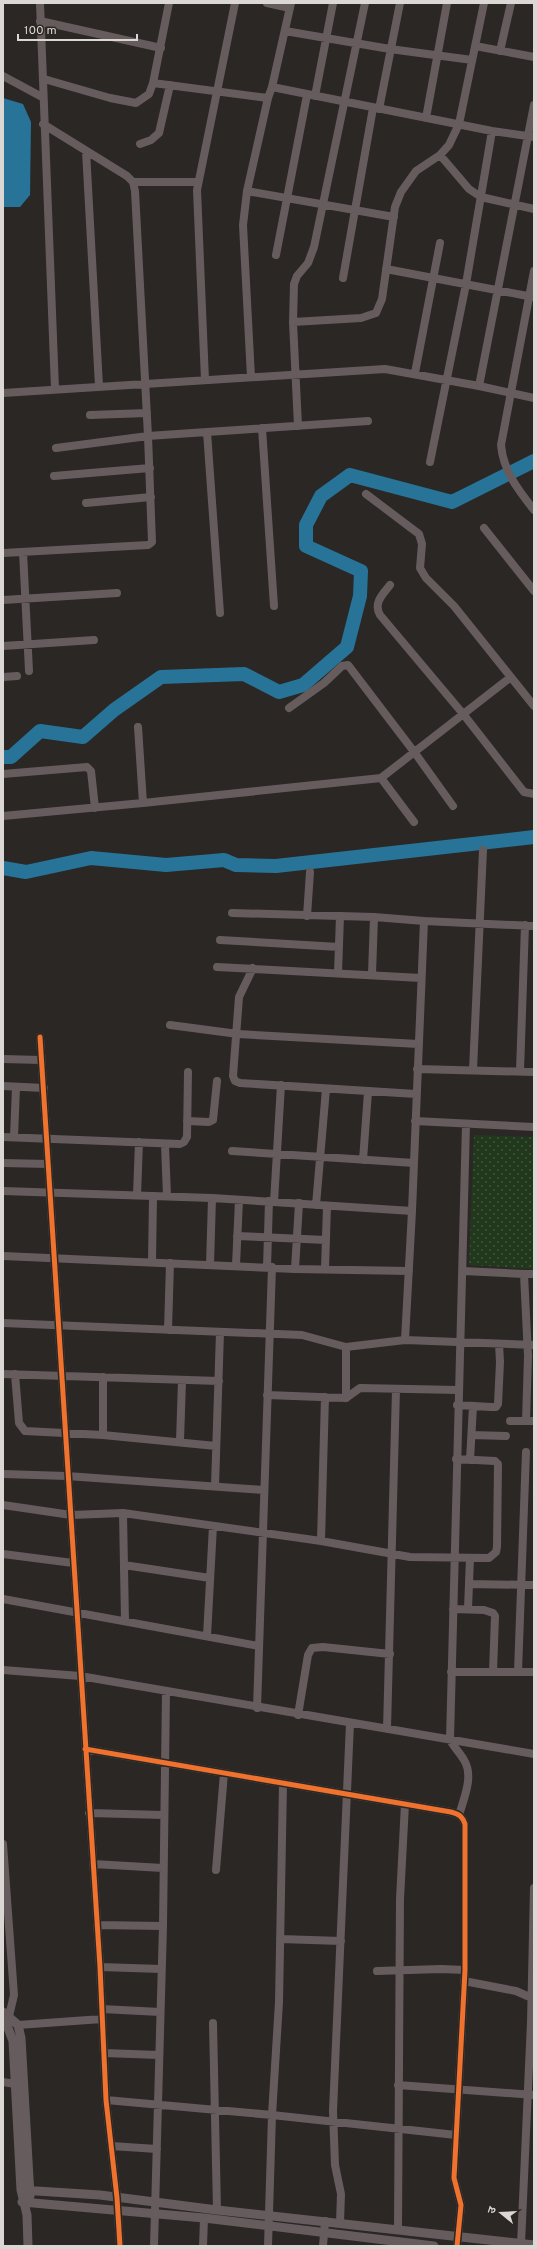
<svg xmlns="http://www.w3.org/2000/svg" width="537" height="2249" viewBox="0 0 537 2249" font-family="Overpass,'Noto Sans Devanagari',sans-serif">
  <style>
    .park { fill: url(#park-dots) }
    .water { fill: #277498 }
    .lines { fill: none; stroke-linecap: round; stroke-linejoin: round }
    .river { stroke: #277498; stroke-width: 14 }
    .minor { stroke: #665c5d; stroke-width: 8 }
    .tertiary { stroke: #665c5d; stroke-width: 9 }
    .cycleway-casing { stroke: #2c2723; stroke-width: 8 }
    .cycleway { stroke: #ef722f; stroke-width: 5 }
  </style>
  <defs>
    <pattern id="park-dots" width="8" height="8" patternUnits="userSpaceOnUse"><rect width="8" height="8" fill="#22381d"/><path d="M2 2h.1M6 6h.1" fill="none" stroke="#42543d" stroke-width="1.8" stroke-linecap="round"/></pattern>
  </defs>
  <rect width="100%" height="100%" fill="#2a2725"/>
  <!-- park -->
  <path class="park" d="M474,1135L534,1137V1269L469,1265Z"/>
  <!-- water -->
  <path class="water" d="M3,98L23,104L31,122L30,195L20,207H3Z"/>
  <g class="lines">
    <!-- river -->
    <path class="river" d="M3,757H11L40,731L83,737L114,710L161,677L244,674L279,692L303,685L347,647L360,596L361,571L306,546V525L321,496L350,475L452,502L534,461
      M3,868L26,872L91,858L166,865L224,860L236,865L276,866L534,837"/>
    <!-- minor -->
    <path class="minor" d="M40,3L55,389
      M169,3L153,83L268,98L272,87L492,131L534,137
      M267,3L290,8
      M40,21L161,48
      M285,31L390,49L472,60
      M475,46L534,57
      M500,51L511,3
      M3,76L42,97
      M44,79L110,98L136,103L149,94L153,83
      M272,87L291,3
      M315,96L333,3
      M379,109L400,3
      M426,118L447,3
      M43,124L127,176L133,182L135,191L148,436L207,432
      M140,144L151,140L159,133L170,85
      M86,151L99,386
      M440,155L469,189L481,197L534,209
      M133,182H198
      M247,191L394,217
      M276,255L307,95
      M386,269L533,297
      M534,271L501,445C503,471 519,491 534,510
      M343,278L373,108
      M293,322L361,318L376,313L382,299L395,207L401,192L416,171L440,155L449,145L459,124L484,3
      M415,373L440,243
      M251,377L243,225L247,191L268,98
      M205,380L197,190L235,3
      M479,386L534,105
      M3,393L385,369L479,386L534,398
      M90,415L147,413
      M298,426L293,322L294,284L297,276L308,263L314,247L365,3
      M262,428L274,606
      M430,462L466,284L492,131
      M54,476L150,468
      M366,494L419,534L422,544L420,568L426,578L454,606L534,706
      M86,503L151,497
      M484,528L534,591
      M23,552L29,671
      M3,553L148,545L152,542L148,436L56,448
      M390,585C383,594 373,603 380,615L464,715L524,792L534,794
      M3,600L117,593
      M220,613L207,432L368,421
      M3,646L94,640
      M3,677L17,676
      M289,708L324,683L342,666L348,665L415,753L453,806
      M138,727L143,803
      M3,774L87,767L91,771L95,808
      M381,778L414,822
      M3,816L143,803L381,778L511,677
      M232,913L374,917L424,921
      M307,916L310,872
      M220,940L339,947
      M217,967L421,978
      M253,968L239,997L233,1076L235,1081L240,1083L416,1094
      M338,973L340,916
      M372,974L374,917
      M170,1025L238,1034L418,1044
      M40,1037L100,1967L106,2100L117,2198L120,2246
      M3,1059L41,1060
      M417,1069L534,1072
      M473,1070L483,850
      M520,1071L525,925
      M3,1086L44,1088
      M187,1121L209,1122L213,1120L217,1081
      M415,1121L534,1127
      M3,1137L180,1144L184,1142L187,1137L188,1072
      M14,1137L16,1087
      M165,1145L167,1196
      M232,1151L414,1163
      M363,1160L368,1092
      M3,1163L48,1164
      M3,1191L212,1198L412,1211L405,1340
      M137,1195L139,1142
      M274,1202L281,1085
      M316,1205L326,1089
      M412,1211L424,921L534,926
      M237,1236L326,1240
      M3,1256L295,1269L409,1271
      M152,1262L153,1196
      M210,1265L212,1198
      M236,1265L239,1200
      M267,1267L269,1201
      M295,1269L299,1203
      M325,1269L327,1206
      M463,1271L524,1274
      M3,1323L302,1335L346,1347L405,1340L534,1345
      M168,1330L170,1263
      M3,1374L219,1381
      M15,1374L19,1423L25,1431L103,1435L216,1446
      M267,1395L346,1398V1347
      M346,1398L360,1388L458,1390
      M457,1405L491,1407H496L498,1404L500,1362L499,1344
      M510,1421H534
      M526,1421L528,1356L524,1274H534
      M103,1435V1377
      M472,1435L506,1436
      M180,1441L182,1381
      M470,1460L473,1406
      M3,1474L67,1476L263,1490
      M215,1486L220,1332
      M3,1505L71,1515L123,1513L321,1541L410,1557L489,1558L496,1552L497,1547L498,1464L495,1461L456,1459
      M123,1513L125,1621
      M321,1541L325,1397
      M3,1554L73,1563
      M124,1565L210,1578
      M469,1584L534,1585
      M3,1599L259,1646
      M453,1609L484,1610L493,1613L495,1616L493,1672
      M468,1609L470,1558
      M207,1636L213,1526
      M3,1670L80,1676L534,1754
      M451,1672H534
      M518,1672L526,1452
      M257,1708L272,1267
      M298,1715L308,1655L312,1648L323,1647L390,1654
      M387,1729L396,1389
      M85,1749L451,1812C459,1814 462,1816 465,1824V1970L454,2178L461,2205L457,2246
      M89,1813L164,1815
      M459,1815C464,1798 474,1776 464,1760C460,1753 454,1747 450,1740L466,1124
      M3,1844L14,1995L9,2016L5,2025
      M93,1864L163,1868
      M216,1870L224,1773
      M97,1925L163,1926
      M280,1939L341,1941
      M100,1967L161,1969
      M377,1971L441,1969L465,1970
      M464,1981L516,1991L534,1999
      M102,2009L160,2012
      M213,2023L217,2210
      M18,2025L102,2019
      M104,2053L159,2055
      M3,2082L15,2084
      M398,2085L534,2095
      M106,2100L272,2115L456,2135
      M111,2146L157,2149
      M340,2223L341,2194L335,2165L333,2111L350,1723
      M398,2229L400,1899L405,1804
      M521,2244L531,2022L534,1888
      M154,2246L163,1926L166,1691
      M203,2246L204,2218
      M268,2246L272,2115L279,2002L283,1784
      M323,2246L325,2221"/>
    <!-- tertiary -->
    <path class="tertiary" d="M3,2012L18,2025L21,2038L30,2196
      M3,2024L8,2028L13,2041L21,2190L27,2215L28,2246
      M21,2190L100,2195L217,2210L534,2245
      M22,2202L204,2218L434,2246"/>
    <!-- cycleway casing -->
    <g class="cycleway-casing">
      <path id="cycleway" d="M40,1037L100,1967L106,2100L117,2198L120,2246
        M85,1749L451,1812C459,1814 462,1816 465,1824V1970L454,2178L461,2205L457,2246"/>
    </g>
    <!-- cycleway -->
    <use href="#cycleway" class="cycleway"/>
  </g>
  <!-- border -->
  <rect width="537" height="2249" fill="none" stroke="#dbd7d4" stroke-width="8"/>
  <!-- north arrow -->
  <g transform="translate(501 2213) rotate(288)" stroke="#2c2723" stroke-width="3" paint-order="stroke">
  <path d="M0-3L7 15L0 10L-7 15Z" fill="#dbd7d4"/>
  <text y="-6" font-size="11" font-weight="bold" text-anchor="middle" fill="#dbd7d4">उ</text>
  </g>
  <!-- scale -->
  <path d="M18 34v6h119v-6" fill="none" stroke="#dbd7d4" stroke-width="2"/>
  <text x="24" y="34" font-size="12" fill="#dbd7d4" stroke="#2c2723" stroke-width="3" paint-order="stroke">100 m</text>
</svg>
